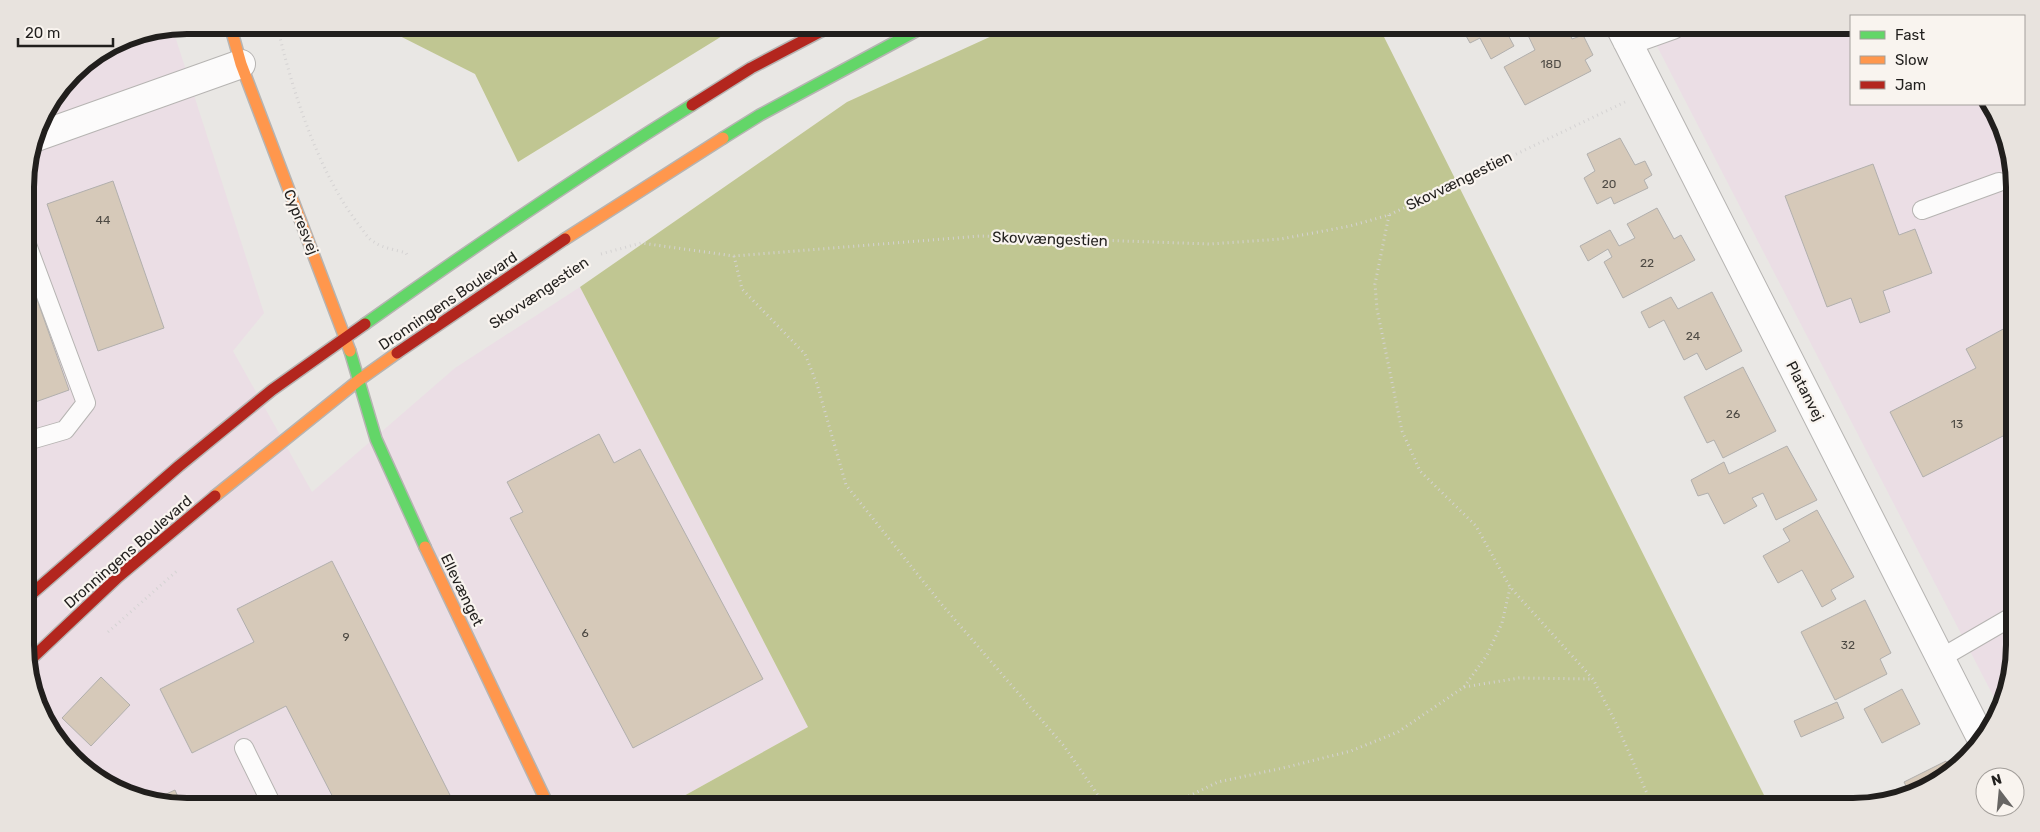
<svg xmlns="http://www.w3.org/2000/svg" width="2040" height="832" viewBox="0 0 2040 832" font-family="Rubik,sans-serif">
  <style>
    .industrial { fill: #ebdee5 }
    .forest { fill: #c0c692 }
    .building { fill: #d6c9b9; stroke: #b1afad }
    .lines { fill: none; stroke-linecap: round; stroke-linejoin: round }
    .lane-casing { stroke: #b6b4b2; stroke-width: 20 }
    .street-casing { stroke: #b6b4b2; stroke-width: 30 }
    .fast-casing { stroke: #b6b4b2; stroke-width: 14 }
    .slow-casing { stroke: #b6b4b2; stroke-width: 14 }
    .jam-casing { stroke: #b6b4b2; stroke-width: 14 }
    .path { stroke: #d5d3d3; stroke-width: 3; stroke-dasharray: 1 4; stroke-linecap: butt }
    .lane { stroke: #fcfbfb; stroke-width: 18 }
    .street { stroke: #fcfbfb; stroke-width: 28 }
    .fast { stroke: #63d668; stroke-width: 11 }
    .slow { stroke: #ff974d; stroke-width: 11 }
    .jam { stroke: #b3261e; stroke-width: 11 }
    .labels { text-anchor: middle; stroke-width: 4.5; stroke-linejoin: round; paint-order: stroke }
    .number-label { font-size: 12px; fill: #4e4a44 }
    .street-label { font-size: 15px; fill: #211f1d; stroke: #f9f4ef }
    .rim { fill: none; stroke: #211f1d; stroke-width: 6 }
  </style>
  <rect width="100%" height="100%" fill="#e9e7e4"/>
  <!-- industrial -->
  <path class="industrial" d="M1646,25H1851V104H1988L2014,165L2015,645L2006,698L2000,709Z
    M154,32L175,36L264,313L233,351L312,492L455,368L580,287L808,727L664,807H187L134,798L65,752L28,677L25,176L42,115L80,65L125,37Z"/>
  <!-- forest -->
  <path class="forest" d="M378,25H740L518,162L475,74Z
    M1016,25H1378L1770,807H664L808,727L580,287L847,102Z"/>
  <!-- building -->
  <path class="building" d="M1460,25H1517L1518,27L1507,33L1514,46L1491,59L1480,38L1470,43Z
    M1535,25H1566L1572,39L1583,35L1593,55L1585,60L1591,71L1525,105L1504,67L1535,50L1525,29Z
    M1620,138L1635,165L1645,161L1652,175L1644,180L1648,188L1614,204L1611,197L1597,204L1584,178L1595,171L1587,154Z
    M1873,164L1899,235L1915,229L1932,273L1883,291L1890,312L1860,323L1851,298L1827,307L1785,196Z
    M113,181L164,328L98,351L47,204Z
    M1657,208L1674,239L1681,235L1695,260L1623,298L1604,262L1612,257L1608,249L1588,261L1580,246L1610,230L1619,246L1635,238L1627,224Z
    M26,268L69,390L27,405Z
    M1712,292L1742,351L1706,370L1697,353L1684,360L1664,320L1649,328L1641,312L1671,297L1678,309Z
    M2007,327L2014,341V459L2003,436L1923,477L1890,412L1976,368L1966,349Z
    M1743,367L1776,431L1723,458L1714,440L1707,443L1684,397Z
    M599,434L614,463L640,449L763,679L633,748L510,518L523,512L507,482Z
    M1787,446L1817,500L1776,520L1763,493L1752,498L1757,506L1724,524L1708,493L1698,496L1691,480L1724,462L1729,474Z
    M1817,510L1854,577L1831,590L1836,599L1822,607L1802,570L1778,583L1763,556L1790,541L1783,529Z
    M332,561L456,807H338L286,706L192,753L160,689L254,642L237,609Z
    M1865,600L1891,653L1880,659L1887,674L1835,700L1801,632Z
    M101,677L130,705L91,746L62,718Z
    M1902,689L1920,724L1882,743L1864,709Z
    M1837,702L1844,718L1801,737L1794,721Z
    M1946,761L1952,774L1911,796L1904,782Z
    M175,790L182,806L151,801Z"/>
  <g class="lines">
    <!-- lane casing -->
    <g class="lane-casing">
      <path id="lane" d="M1922,210L1999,182
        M26,242L86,403L65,430L27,441
        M1941,658L2015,615
        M244,748L273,807"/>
    </g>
    <!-- street casing -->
    <g class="street-casing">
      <path id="street" d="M1619,25L1983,742
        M1627,41L1672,25
        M36,137L241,64"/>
    </g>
    <!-- fast casing -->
    <g class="fast-casing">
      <path id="fast" d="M723,138L760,115L927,25
        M365,324C472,248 581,174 692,105
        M350,351L376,439L425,547"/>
    </g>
    <!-- slow casing -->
    <g class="slow-casing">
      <path id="slow" d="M230,25L241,64L350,351
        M565,239L723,138
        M215,496L359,380L397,353
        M425,547L549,807"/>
    </g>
    <!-- jam casing -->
    <g class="jam-casing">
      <path id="jam" d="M692,105L751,68L833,25
        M397,353L565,239
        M28,597L179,466L272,390L365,324
        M28,662L118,577L215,496"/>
    </g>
    <!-- path -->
    <path class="path" d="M277,25C292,90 318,172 359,225C363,230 368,239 374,242C382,248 397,250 406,253L408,257
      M1389,215L1375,284L1377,309L1402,431L1420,471L1476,526L1510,587L1593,679L1615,721L1653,807
      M601,254L641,243L734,256L980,236L1210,244L1281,239L1350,226L1389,215L1625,102
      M734,256L742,289L805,354L817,384L846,485L943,606L1064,746L1106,807
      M108,632L178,570
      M1464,687L1487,655L1502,623L1510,588
      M1166,807L1218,782L1283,768L1351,751L1398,732L1464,687L1519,678L1593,679"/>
    <!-- lane -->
    <use href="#lane" class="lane"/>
    <!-- street -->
    <use href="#street" class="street"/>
    <!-- fast -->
    <use href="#fast" class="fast"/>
    <!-- slow -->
    <use href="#slow" class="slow"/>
    <!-- jam -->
    <use href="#jam" class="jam"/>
  </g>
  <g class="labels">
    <!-- number labels -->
    <g class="number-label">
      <text x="1551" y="68">18D</text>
      <text x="1609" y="188">20</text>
      <text x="103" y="224">44</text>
      <text x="1647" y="267">22</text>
      <text x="1693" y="340">24</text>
      <text x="1733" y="418">26</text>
      <text x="1957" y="428">13</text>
      <text x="585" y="637">6</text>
      <text x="346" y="641">9</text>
      <text x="1848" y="649">32</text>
    </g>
    <!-- street labels -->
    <g class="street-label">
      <text transform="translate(1459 181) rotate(-26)" y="5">Skovvængestien</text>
      <text transform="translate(301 222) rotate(68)" y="5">Cypresvej</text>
      <text transform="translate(1050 239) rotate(2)" y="5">Skovvængestien</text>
      <text transform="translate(539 293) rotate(-34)" y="5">Skovvængestien</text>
      <text transform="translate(448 301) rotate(-34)" y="5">Dronningens Boulevard</text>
      <text transform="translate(1805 391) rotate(63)" y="5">Platanvej</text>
      <text transform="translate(128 552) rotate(-41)" y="5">Dronningens Boulevard</text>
      <text transform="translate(462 590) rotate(64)" y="5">Ellevænget</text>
    </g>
  </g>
  <!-- crop -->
  <path d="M0 0H2040V832H0ZM187 34H1853A153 153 0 0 1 2006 187V645A153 153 0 0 1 1853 798H187A153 153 0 0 1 34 645V187A153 153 0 0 1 187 34Z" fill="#e8e3de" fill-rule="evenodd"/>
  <path class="rim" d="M187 34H1853A153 153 0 0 1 2006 187V645A153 153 0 0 1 1853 798H187A153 153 0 0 1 34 645V187A153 153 0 0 1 187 34Z"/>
  <!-- legend -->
  <rect x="1850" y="15" width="175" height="90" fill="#f9f4ef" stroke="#a39f9b"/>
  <rect x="1860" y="31" width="25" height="8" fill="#63d668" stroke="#a39f9b"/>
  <text x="1895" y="40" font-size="15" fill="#211f1d">Fast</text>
  <rect x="1860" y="56" width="25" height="8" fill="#ff974d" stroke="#a39f9b"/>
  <text x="1895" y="65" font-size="15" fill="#211f1d">Slow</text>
  <rect x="1860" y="81" width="25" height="8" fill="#b3261e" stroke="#a39f9b"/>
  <text x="1895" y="90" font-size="15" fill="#211f1d">Jam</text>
  <!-- north arrow -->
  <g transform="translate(2000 792) rotate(344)"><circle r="24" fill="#f9f4ef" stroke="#a39f9b"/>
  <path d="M0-4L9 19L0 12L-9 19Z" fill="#676563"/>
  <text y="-8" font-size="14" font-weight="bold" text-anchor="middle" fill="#211f1d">N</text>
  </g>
  <!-- scale -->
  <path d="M18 38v8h95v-8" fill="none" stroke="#211f1d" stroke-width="2.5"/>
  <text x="25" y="38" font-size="15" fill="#211f1d" stroke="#f9f4ef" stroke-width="4" paint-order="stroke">20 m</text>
</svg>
